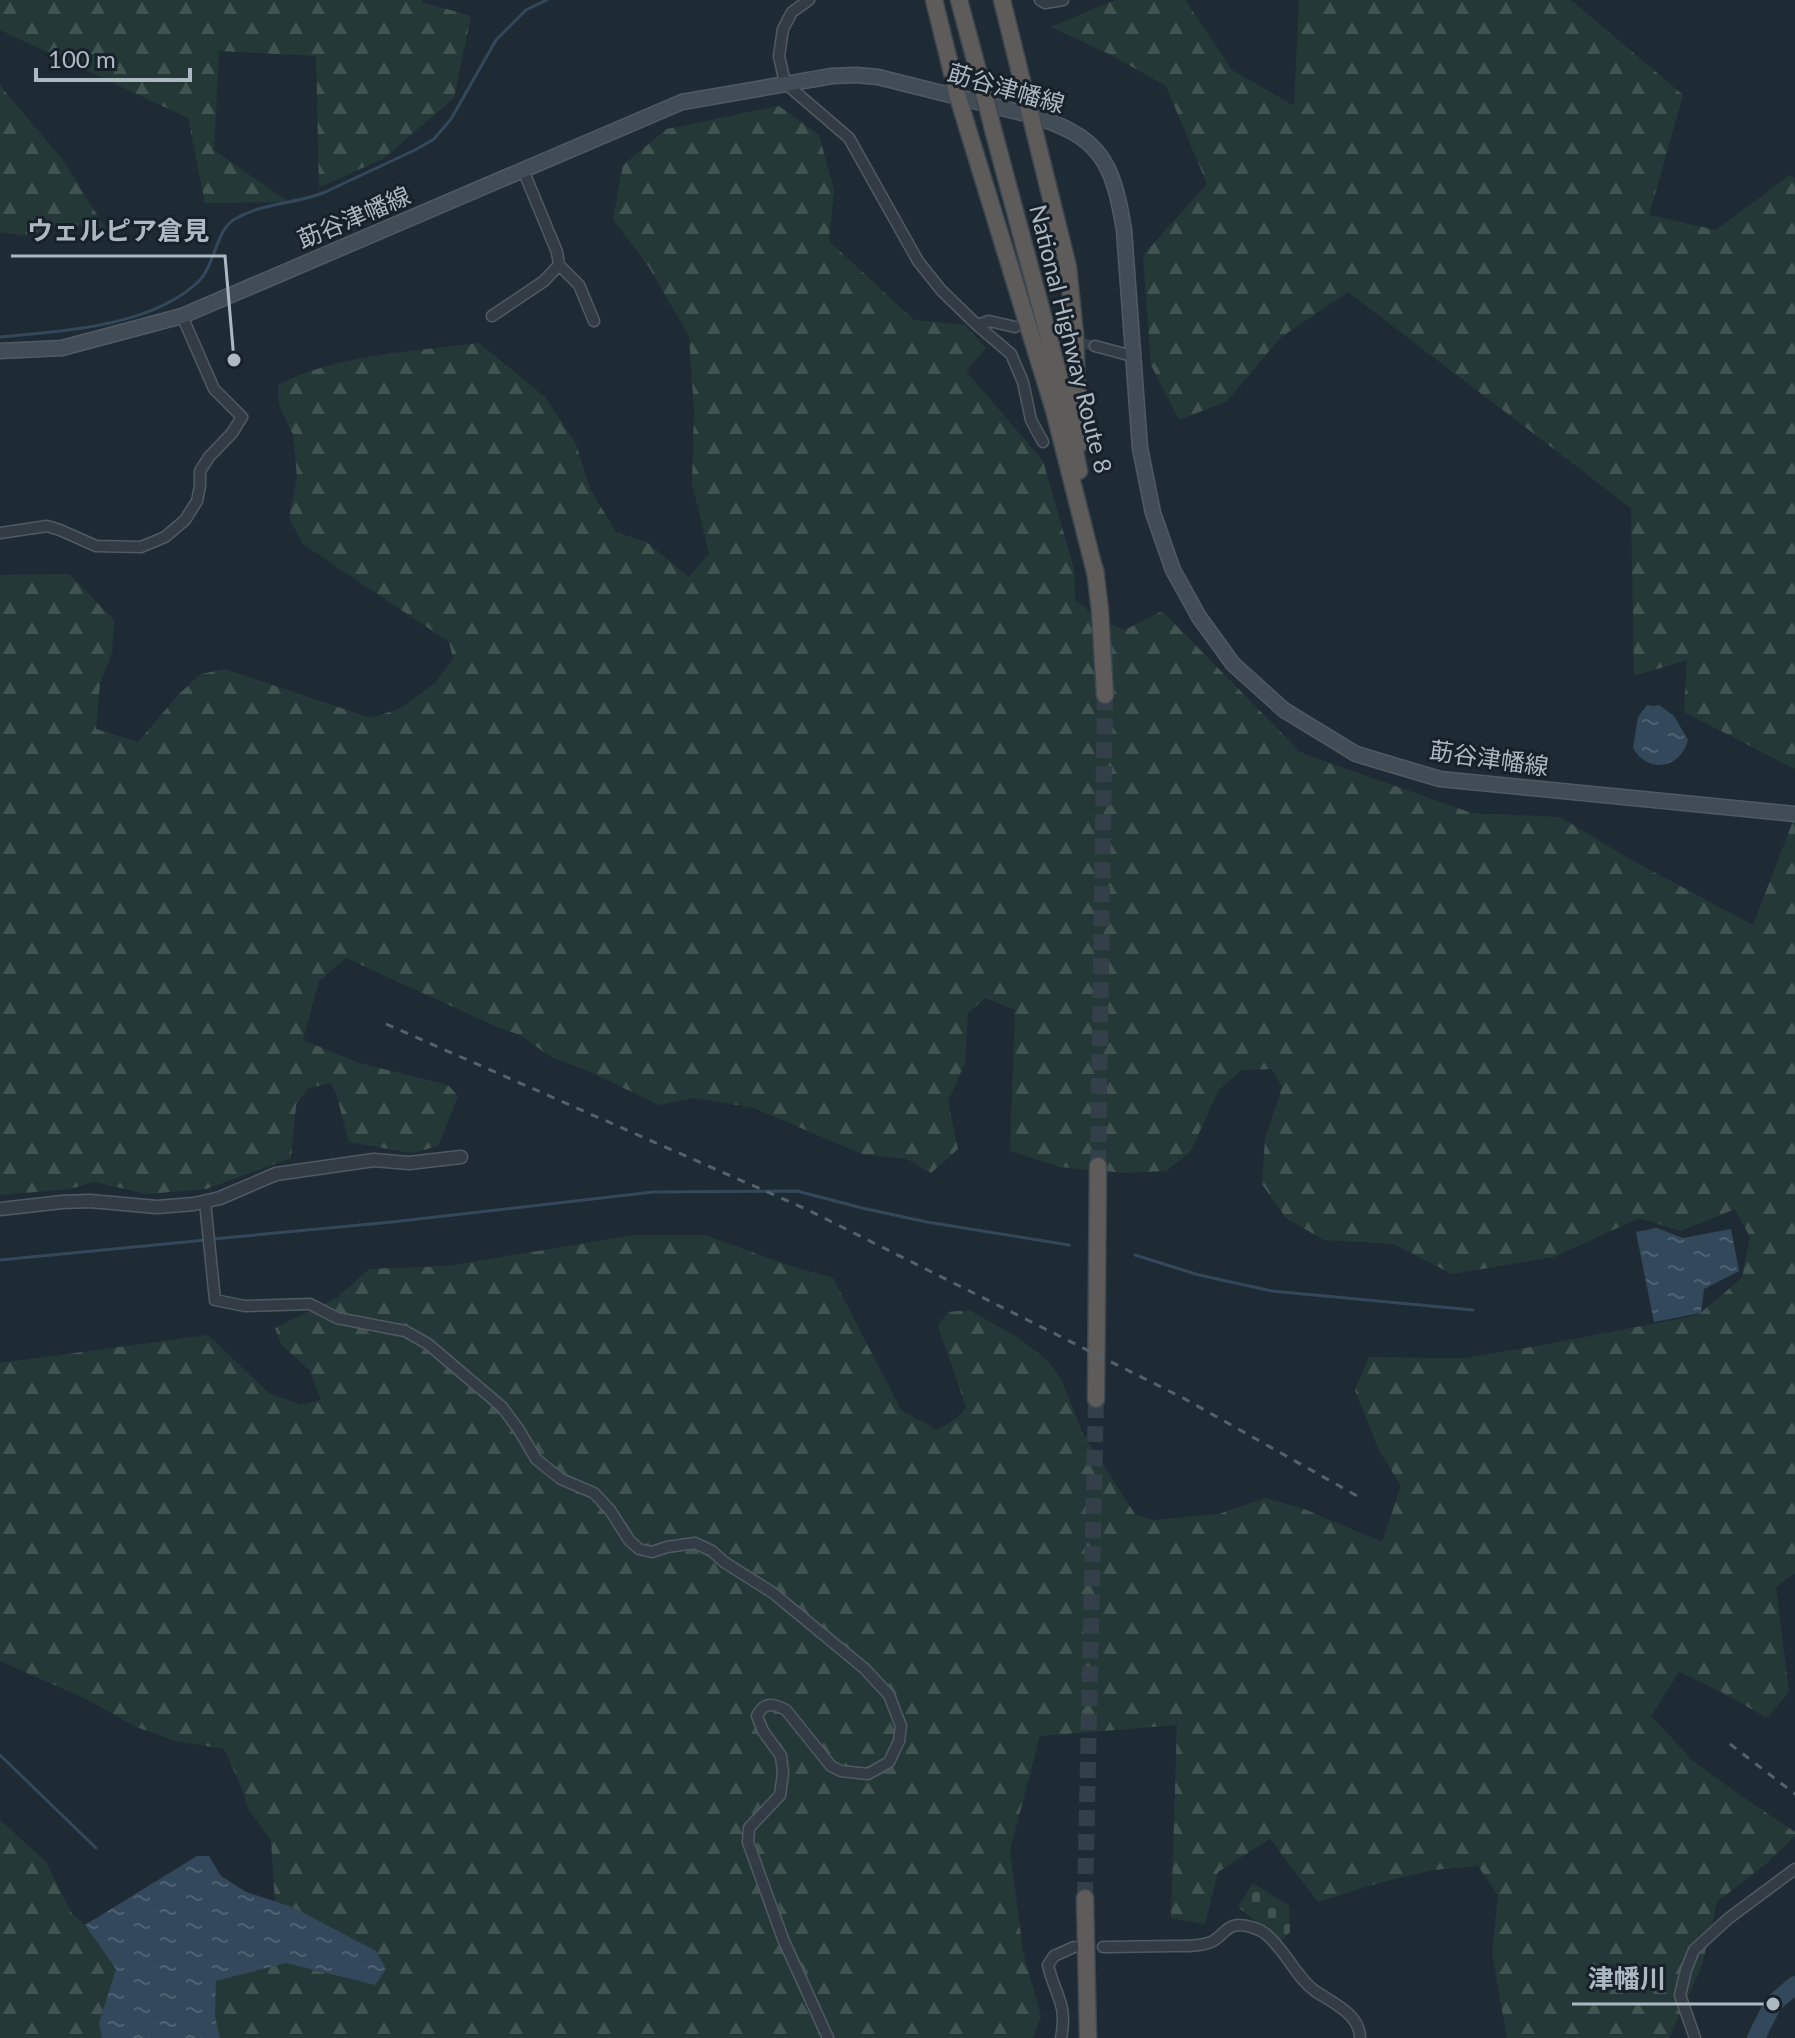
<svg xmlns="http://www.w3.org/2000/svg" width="1795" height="2038" viewBox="0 0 1795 2038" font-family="Lato,'Noto Sans JP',sans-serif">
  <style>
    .forest { fill: url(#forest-firs) }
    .cemetery { fill: url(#cemetery-stones) }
    .water { fill: url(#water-ripples) }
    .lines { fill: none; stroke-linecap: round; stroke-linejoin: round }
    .stream { stroke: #33495b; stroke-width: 3 }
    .river { stroke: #33495b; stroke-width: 18 }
    .minor-tunnel { stroke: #344049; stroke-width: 10; stroke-dasharray: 10 5; stroke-linecap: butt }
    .trunk-tunnel { stroke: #344049; stroke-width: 16; stroke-dasharray: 16 8; stroke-linecap: butt }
    .minor-casing { stroke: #505a63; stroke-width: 13 }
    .tertiary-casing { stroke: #505a63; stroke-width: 15 }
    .secondary-casing { stroke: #505a63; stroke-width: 17 }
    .trunk-casing { stroke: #3d474f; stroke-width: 19 }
    .minor { stroke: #333c45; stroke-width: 10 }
    .tertiary { stroke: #333c45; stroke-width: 12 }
    .secondary { stroke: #414c57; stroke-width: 14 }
    .trunk { stroke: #5d5c5a; stroke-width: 16 }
    .rail { stroke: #55616c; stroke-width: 3; stroke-dasharray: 8 8; stroke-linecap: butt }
    .trunk-bridge-casing { stroke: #3d474f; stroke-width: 19; stroke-linecap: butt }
    .trunk-bridge { stroke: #5d5c5a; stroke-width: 16 }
    .labels { text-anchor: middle; stroke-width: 6; stroke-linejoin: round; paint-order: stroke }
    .street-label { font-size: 24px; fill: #acb8c2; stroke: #182129 }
    .leader { fill: none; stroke: #acb8c2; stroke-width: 3 }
    .callout-dot { fill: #acb8c2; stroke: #182129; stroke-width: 3 }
    .callout-label { font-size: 26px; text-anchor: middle; font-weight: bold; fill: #acb8c2; stroke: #182129; stroke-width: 6; stroke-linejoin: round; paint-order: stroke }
  </style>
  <defs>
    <pattern id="forest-firs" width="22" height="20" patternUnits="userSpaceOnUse" patternTransform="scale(2)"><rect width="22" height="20" fill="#243937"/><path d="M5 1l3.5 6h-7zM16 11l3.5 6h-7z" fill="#415452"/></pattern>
    <pattern id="cemetery-stones" width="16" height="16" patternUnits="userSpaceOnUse" patternTransform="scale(2)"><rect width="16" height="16" fill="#243937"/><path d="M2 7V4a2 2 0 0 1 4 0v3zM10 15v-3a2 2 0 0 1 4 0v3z" fill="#415452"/></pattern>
    <pattern id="water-ripples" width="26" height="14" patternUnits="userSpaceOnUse" patternTransform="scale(2)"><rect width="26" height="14" fill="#33495b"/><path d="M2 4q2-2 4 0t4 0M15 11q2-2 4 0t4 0" fill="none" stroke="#4e6171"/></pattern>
  </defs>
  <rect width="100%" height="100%" fill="#1f2b34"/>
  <!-- forest -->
  <path class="forest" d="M0,0H422V2L471,16L454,98L383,159L319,187L316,56L219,51L214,150L288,202L205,203L188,118L0,30Z
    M1115,0H1185L1232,70L1294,106L1299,0H1571L1683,95L1649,215L1716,230L1790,175L1795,178V769L1684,712L1687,660L1634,676L1631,508L1348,292L1280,338L1227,401L1179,420L1151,365L1143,255L1207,184L1166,86L1111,55L1051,27Z
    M0,83L2,88L62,159L106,229L62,224L27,236L0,232Z
    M779,106L819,135L834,190L829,241L914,320L965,325L986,348L966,371L1043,461L1074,569L1075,600L1101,621L1125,630L1162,611L1301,753L1472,813L1560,817L1633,861L1753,925L1795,816V1573L1776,1587L1789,1692L1767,1718L1716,1689L1679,1672L1651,1716L1693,1761L1737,1793L1795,1832V1836L1768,1862L1717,1902L1702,1965L1669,2038H1507L1492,1953L1498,1896L1478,1866L1433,1870L1382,1882L1318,1902L1270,1839L1218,1872L1205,1924L1171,1918L1177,1725L1040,1736L1010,1850L1023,1952L1041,2016L1033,2038H220L215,2016L216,1981L285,1963L375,1985L292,1907L275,1902L271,1840L249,1810L238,1779L224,1749L176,1741L136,1727L88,1700L0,1661V1363L208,1335L269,1393L301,1405L321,1400L310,1371L281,1344L275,1328L338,1297L369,1269L448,1266L634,1235H705L785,1264L833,1278L901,1410L937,1430L957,1418L966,1407L938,1326L948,1312L969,1310L1019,1338L1049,1362L1062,1381L1082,1432L1135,1514L1152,1520L1219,1514L1265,1498L1304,1509L1382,1542L1401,1486L1379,1450L1355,1390L1369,1357L1465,1358L1549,1344L1698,1315L1742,1278L1750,1237L1735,1209L1681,1231L1639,1218L1554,1257L1452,1274L1394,1244L1324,1240L1286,1218L1262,1184L1265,1139L1282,1087L1272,1069L1241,1070L1219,1090L1190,1152L1166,1171L1125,1173L1060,1167L1010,1151L1015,1010L985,998L968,1013L965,1063L948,1101L958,1149L931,1173L907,1159L862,1154L754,1108L695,1098L659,1105L586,1070L551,1057L520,1035L495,1026L346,958L319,981L303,1040L359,1063L448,1085L458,1096L438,1146L412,1153L349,1142L336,1093L331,1083L308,1088L296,1105L291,1158L206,1189L147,1194L94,1182L70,1189L0,1195V575L69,574L114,620L112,653L100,683L96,729L138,742L179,694L201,674L225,669L371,718L401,708L435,683L453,659L449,642L303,544L289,518L297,476L293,435L279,404L278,385C333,355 417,351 479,343L546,398L576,444L590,489L616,532L648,543L689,577L709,554L692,483L694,410L689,336L649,267L613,219L623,165L667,129Z
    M0,1820L46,1862L72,1914L85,1925L116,1969L99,2023L102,2038H0Z"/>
  <!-- cemetery -->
  <path class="cemetery" d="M1253,1883L1289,1906L1290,1932L1281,1941L1238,1907Z"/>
  <!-- water -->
  <path class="water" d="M1647,705L1654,706L1659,705L1674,716L1688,740C1680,769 1648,774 1633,748L1638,717Z
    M1657,1228L1683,1238L1731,1229L1739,1271L1704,1289L1701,1313L1654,1322L1636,1232Z
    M197,1856H209L221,1876L246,1892L292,1907L376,1951L386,1969L375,1985L286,1963L216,1981L215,2016L220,2038H102L99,2023L116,1969L85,1925Z"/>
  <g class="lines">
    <!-- stream -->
    <path class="stream" d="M0,337C63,331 150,327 198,282C215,266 216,229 235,219C262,203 294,204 323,193L415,150L434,139L451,119L496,40L526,10L547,0
      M213,1239L392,1222L653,1192L797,1191L862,1208L927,1222L1069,1245
      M1135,1255L1199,1275L1272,1291L1473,1310
      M0,1260L206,1240
      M0,1755L96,1848"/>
    <!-- river -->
    <path class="river" d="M1756,2038L1773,2004L1795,1985"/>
    <!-- minor-tunnel -->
    <path class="minor-tunnel" d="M1025,330L1095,346"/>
    <!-- trunk-tunnel -->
    <path class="trunk-tunnel" d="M1098,1166L1105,695
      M1085,1898L1096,1399"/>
    <!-- minor casing -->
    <g class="minor-casing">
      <path id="minor" d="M809,0L792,12L783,29L779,56L785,83L849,138L918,261L941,290L977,325L1011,354L1023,382L1031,420L1043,442
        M1040,0L1045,3L1063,0
        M559,265L579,285L594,321
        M492,316L544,281L559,265L557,252L523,170
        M977,325L989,321L1015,327
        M1095,346L1132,356
        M0,533L47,526L60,530L96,546L141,547L165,537L185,520L197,501L200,486V471L209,457L232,433L242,417L214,389L182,316
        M205,1202L215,1300L245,1306L310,1304L337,1318L405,1331L428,1344L502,1407L519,1430L536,1459L561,1479L594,1493L610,1510L629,1540L639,1549L652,1552L667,1547L695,1543L712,1551L724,1562L773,1593L865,1669L889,1695L901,1726L899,1741L889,1762L868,1774L841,1771L831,1766L786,1710C772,1703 764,1702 757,1716L763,1731L781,1756L783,1773L780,1795L749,1828L748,1842L783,1939L828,2038
        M1103,1947C1125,1947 1148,1946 1171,1946C1183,1946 1196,1947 1208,1943C1221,1940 1224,1926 1238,1925C1248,1925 1260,1929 1267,1935C1286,1951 1296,1977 1315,1991C1333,2003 1360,2014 1360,2038
        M1061,2038C1068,2003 1055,1996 1048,1965L1054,1956L1074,1947
        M1695,2038L1680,1995L1686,1970L1694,1950L1729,1918L1795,1869"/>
    </g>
    <!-- tertiary casing -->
    <g class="tertiary-casing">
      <path id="tertiary" d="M0,1209L62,1202L90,1201L157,1207L194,1204L220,1198L276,1174L374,1160L409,1163L461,1157"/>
    </g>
    <!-- secondary casing -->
    <g class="secondary-casing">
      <path id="secondary" d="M0,351L62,348L182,316L682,102L832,76L856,75L878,77L1030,115C1100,136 1113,161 1124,230L1140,448L1153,513L1173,570L1199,617L1233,664L1284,710L1356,754L1440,779L1795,814"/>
    </g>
    <!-- trunk casing -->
    <g class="trunk-casing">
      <path id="trunk" d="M934,0L958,97L1054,410L1096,576
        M959,0L981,82
        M1002,0L1068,267L1075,334L1077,387L1084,442
        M994,133L1062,387L1079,471
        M1095,569L1100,611L1105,695
        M1096,1399L1098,1166
        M1085,1898L1088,2038"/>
    </g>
    <!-- minor -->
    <use href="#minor" class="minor"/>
    <!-- tertiary -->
    <use href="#tertiary" class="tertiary"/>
    <!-- secondary -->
    <use href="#secondary" class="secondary"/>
    <!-- trunk -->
    <use href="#trunk" class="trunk"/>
    <!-- rail -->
    <path class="rail" d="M386,1024L806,1209L1185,1399L1359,1497
      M1730,1744L1795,1794"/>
    <!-- trunk-bridge casing -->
    <g class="trunk-bridge-casing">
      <path id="trunk-bridge" d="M981,82L994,133"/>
    </g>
    <!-- trunk-bridge -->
    <use href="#trunk-bridge" class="trunk-bridge"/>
  </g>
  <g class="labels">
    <!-- street labels -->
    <g class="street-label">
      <text transform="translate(1006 89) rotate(16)" y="8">莇谷津幡線</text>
      <text transform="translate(354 218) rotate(-23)" y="8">莇谷津幡線</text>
      <text transform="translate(1070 339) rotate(76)" y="8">National Highway Route 8</text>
      <text transform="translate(1489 759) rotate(8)" y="8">莇谷津幡線</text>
    </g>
  </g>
  <!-- callouts -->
  <path class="leader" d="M234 360L225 256H11M1773 2004L1682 2004H1572"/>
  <g class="callout-dot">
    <circle cx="234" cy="360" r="8"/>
    <circle cx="1773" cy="2004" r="8"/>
  </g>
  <g class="callout-label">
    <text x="118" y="240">ウェルピア倉見</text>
    <text x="1627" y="1988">津幡川</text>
  </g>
  <!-- scale -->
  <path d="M36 68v12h154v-12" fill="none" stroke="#acb8c2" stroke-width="4"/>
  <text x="48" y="68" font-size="24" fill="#acb8c2" stroke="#182129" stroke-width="6" paint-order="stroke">100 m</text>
</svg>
